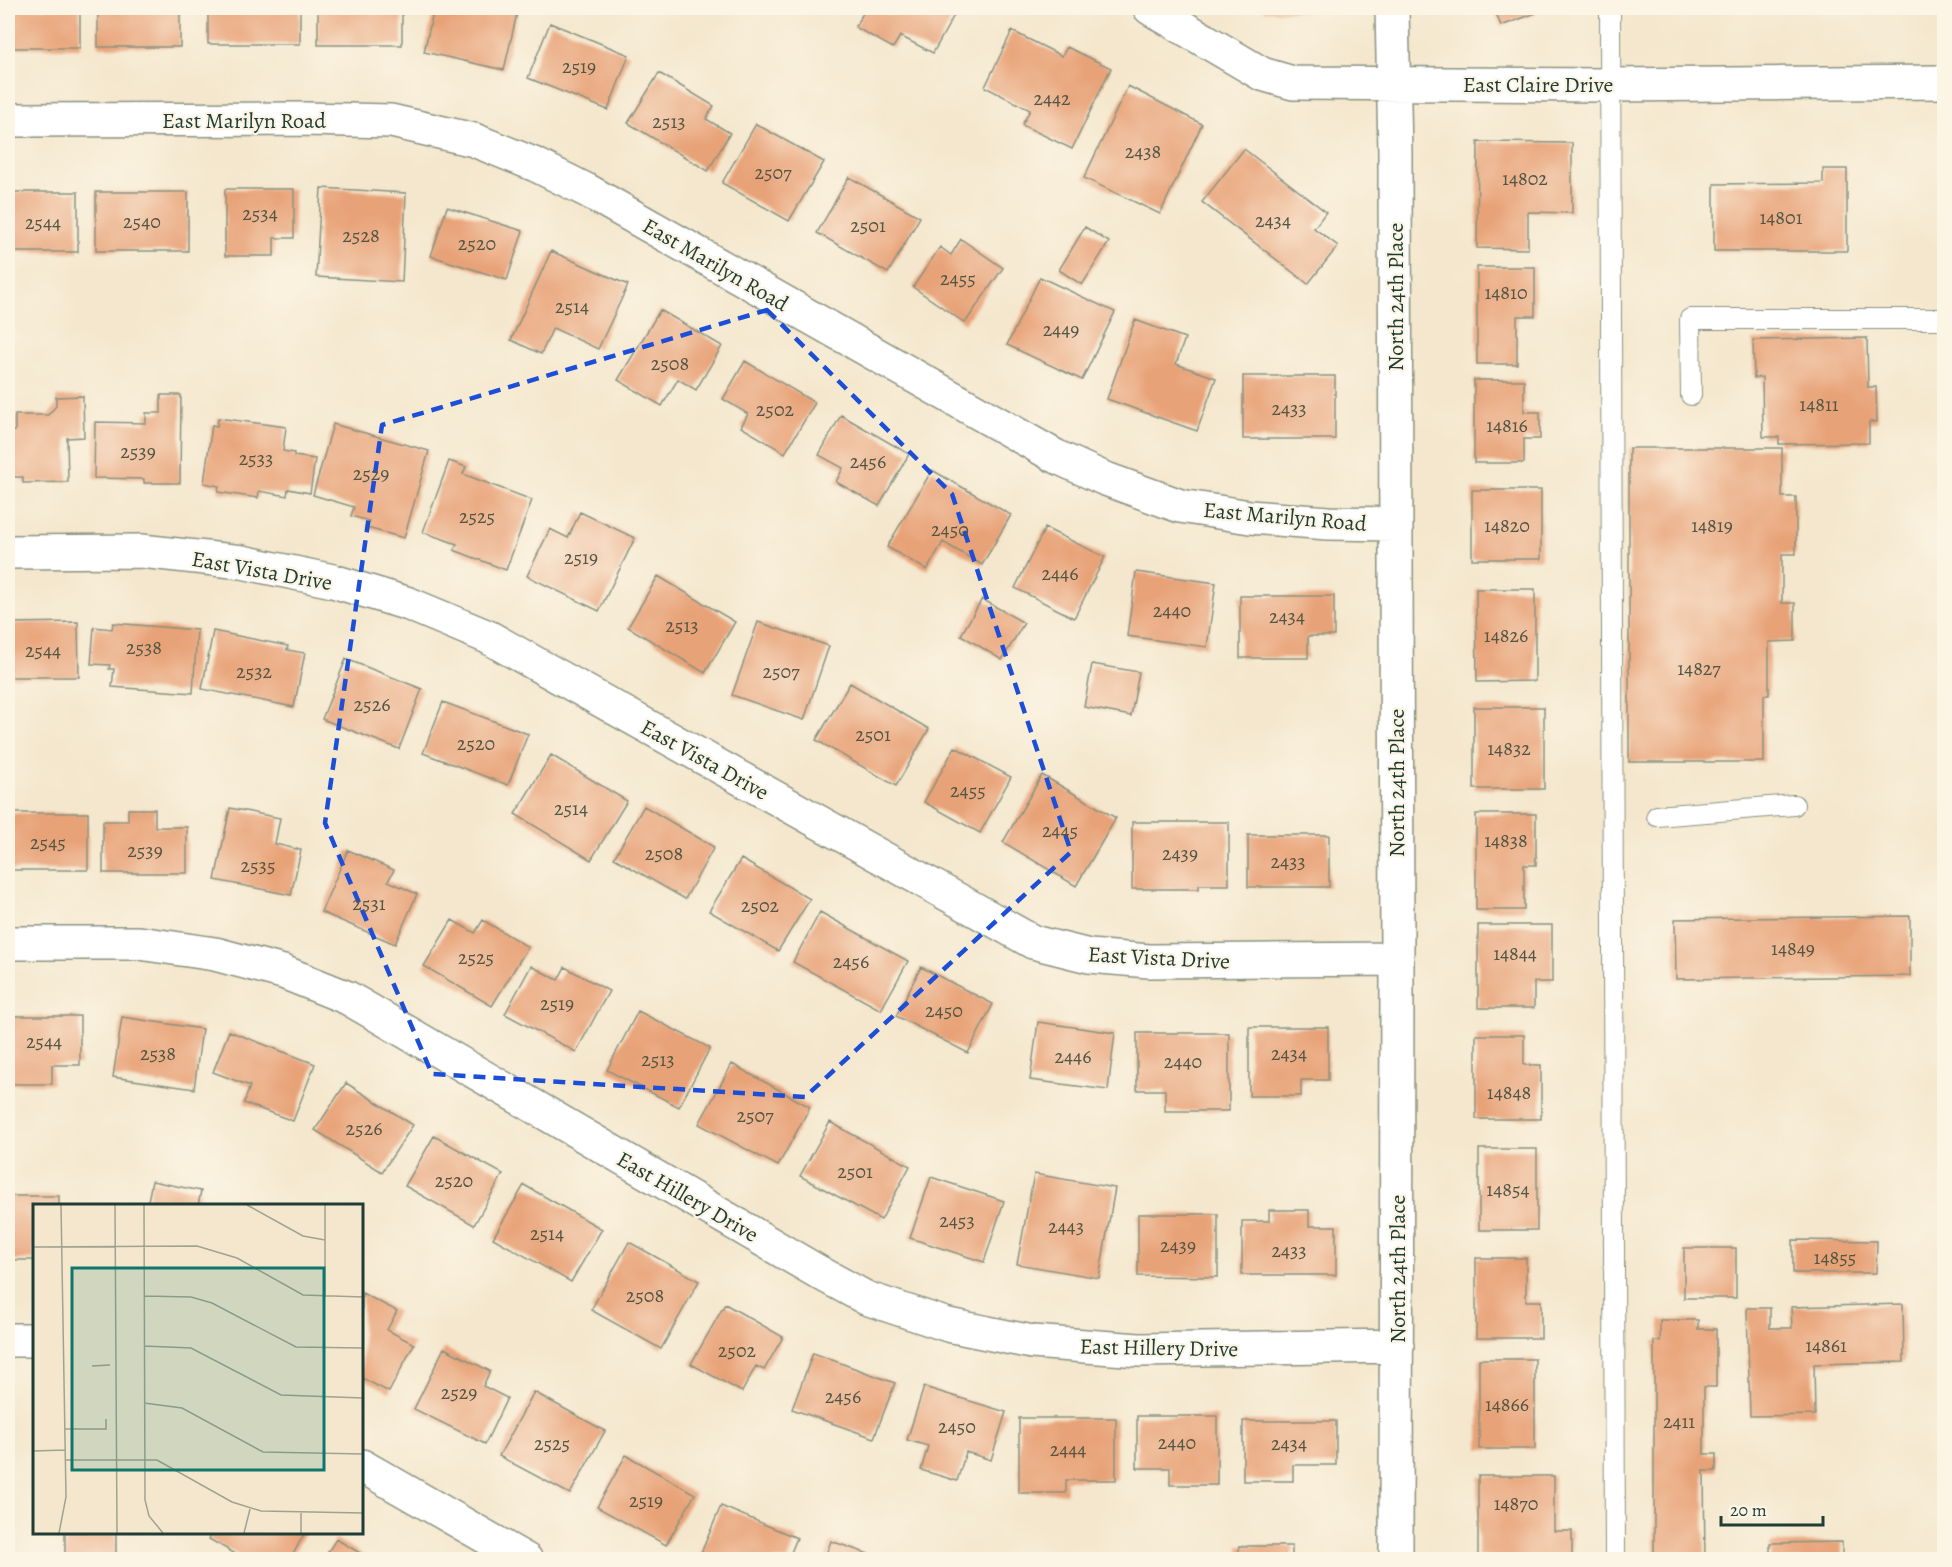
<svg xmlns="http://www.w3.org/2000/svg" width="1952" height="1567" viewBox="0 0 1952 1567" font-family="Alegreya,serif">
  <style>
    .building { fill: #e8a277 }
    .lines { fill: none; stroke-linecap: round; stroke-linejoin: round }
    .service-casing { stroke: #8a9280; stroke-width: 22 }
    .minor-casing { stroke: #8a9280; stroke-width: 36 }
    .service { stroke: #fff; stroke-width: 20 }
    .minor { stroke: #fff; stroke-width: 33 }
    .marked { fill: none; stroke: #1d4ed8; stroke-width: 4.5; stroke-dasharray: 12 8; stroke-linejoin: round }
    .labels { text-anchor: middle; stroke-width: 4.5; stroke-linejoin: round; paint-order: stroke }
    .number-label { font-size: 20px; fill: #515645 }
    .street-label { font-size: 22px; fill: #1f3d34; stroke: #fcf5e5 }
    .inset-road { fill: none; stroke: #9fa390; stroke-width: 1.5 }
    .view { fill: #0f766e; fill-opacity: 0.15; stroke: #0f766e; stroke-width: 3 }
    .inset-edge { fill: none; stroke: #1f3d34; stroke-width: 3 }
  </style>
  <rect width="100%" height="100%" fill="#fcf5e5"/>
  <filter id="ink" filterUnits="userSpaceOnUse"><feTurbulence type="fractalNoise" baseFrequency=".0167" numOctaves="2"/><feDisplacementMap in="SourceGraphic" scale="12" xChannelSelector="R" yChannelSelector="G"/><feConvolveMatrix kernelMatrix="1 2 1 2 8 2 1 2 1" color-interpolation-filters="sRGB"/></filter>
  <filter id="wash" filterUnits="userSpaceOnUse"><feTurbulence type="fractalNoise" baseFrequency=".008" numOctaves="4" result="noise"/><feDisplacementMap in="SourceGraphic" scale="24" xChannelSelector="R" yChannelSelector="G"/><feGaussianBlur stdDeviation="1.35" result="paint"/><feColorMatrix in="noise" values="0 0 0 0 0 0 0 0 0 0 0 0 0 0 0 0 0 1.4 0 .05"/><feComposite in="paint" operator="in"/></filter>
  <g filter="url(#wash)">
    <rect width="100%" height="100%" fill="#f4e7cd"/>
    <g id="blocks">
      <!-- building -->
      <path class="building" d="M8,8H80V48H8Z
        M98,8H180V47H98Z
        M208,8H300V44H208Z
        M318,8H402V45H318Z
        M434,8H510L518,9L504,70L424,52Z
        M866,8H958L933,53L900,36L893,48L855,27Z
        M1264,8H1315V11H1264Z
        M1494,8H1534L1536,13L1501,26Z
        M550,23L629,55L608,110L528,78Z
        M1012,31L1062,56L1067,47L1111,68L1072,149L1022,125L1030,110L985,87Z
        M659,73L714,106L706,119L730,133L708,171L628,123Z
        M1128,86L1202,124L1160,214L1084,178Z
        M756,124L824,162L789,221L722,183Z
        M1478,142L1572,143V213L1528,212V249L1477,248Z
        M1244,149L1326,212L1314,228L1338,246L1308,284L1202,202Z
        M1823,169H1847V251H1714V184L1823,183Z
        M849,177L920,217L888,273L817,233Z
        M321,188L406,193L402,282L316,277Z
        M225,189H294V238H274V256H225Z
        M8,192H78V252H8Z
        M96,192H188V251H96Z
        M447,207L523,231L507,280L431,256Z
        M1085,227L1109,242L1082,285L1059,270Z
        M961,239L1003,268L965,323L913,287L940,247L951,255Z
        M551,251L628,285L598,349L553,328L541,354L511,340Z
        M1477,267H1535V316H1517V364H1477Z
        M1040,277L1115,312L1082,380L1007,345Z
        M660,310L722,346L696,390L678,379L662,406L618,380Z
        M1135,320L1185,338L1176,364L1216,378L1197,431L1107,399Z
        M1867,338L1868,387H1876L1877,422H1869V443L1779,444V437H1763L1762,377L1754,378L1753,340Z
        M745,361L815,403L785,453L741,427L748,414L723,399Z
        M1243,376H1335V439H1243Z
        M1474,380H1524V412H1540V439H1524V463H1474Z
        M161,395H181L180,483H144V479L94,478L95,422L146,423V413H161Z
        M83,396L84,437L67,438L68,482L23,483V477H8V431H15V415H48L56,406V397Z
        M841,415L909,454L879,506L836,482L843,468L819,455Z
        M218,418L286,427L283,451L294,453V456L315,459L310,493L288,489L287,496L259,491L258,498L218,492L219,486L204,483L212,425L217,426Z
        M333,424L429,451L404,538L367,528L369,521L351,516L354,507L313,495Z
        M1629,448H1782V497H1796V554H1782V603H1795V641L1769,642V695H1764V762H1629Z
        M449,461L466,467L463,474L532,500L506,570L454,550L457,544L423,532Z
        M932,470L1011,515L982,565L943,542L927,570L887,547Z
        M1472,490H1541V559H1472Z
        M580,512L635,538L599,611L527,576L550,529L568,538Z
        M1045,528L1105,557L1074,618L1015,588Z
        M1136,572L1216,583L1207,647L1127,636Z
        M658,576L735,622L705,673L628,627Z
        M1476,589H1535V681L1477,682Z
        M1240,596H1334V636H1308V658H1240Z
        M982,599L1024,623L1002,660L961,635Z
        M78,622L79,677H8V623Z
        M758,622L829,646L804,720L732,695Z
        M113,623L197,630L193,693L112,687L114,669H109L110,665L91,664L94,627L112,629Z
        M213,631L288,646L287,650L305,653L294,707L202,689Z
        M346,659L422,689L399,749L322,719Z
        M1092,664L1139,672L1131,716L1084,707Z
        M850,683L929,729L896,786L816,740Z
        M443,702L528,734L508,785L423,753Z
        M1474,707H1544V789H1474Z
        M955,747L1011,777L980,833L924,802Z
        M551,755L627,801L591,860L515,814Z
        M1042,775L1116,818L1076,886L1003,842Z
        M644,806L714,847L685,899L614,858Z
        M230,808L280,818L275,844L301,850L291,895L215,880Z
        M128,809H155V827H187V873H103V821H128Z
        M8,813H88V870H8Z
        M1476,814H1536V865H1524V910H1476Z
        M1132,822H1229V885H1199V889H1132Z
        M1248,835H1329V887H1248Z
        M348,850L394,870L388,881L417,894L395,944L321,912Z
        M741,859L810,899L778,951L709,911Z
        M820,912L908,961L881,1010L793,962Z
        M1910,916V976L1676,979L1675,919Z
        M452,920L475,933L483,920L528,947L492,1006L424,966Z
        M1478,925H1552V982H1534V1008H1478Z
        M531,966L558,980L565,967L609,991L576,1052L505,1014Z
        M921,967L993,1004L968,1053L896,1016Z
        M638,1011L710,1048L679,1107L607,1070Z
        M8,1016H80V1065H52V1084H8Z
        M122,1017L202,1029L194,1089L113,1077Z
        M1038,1022L1115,1033L1108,1090L1030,1080Z
        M1249,1027H1328V1080H1301V1096H1249Z
        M229,1031L315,1064L293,1121L244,1103L250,1086L213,1072Z
        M1137,1033H1229V1111H1165V1090H1137Z
        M1476,1035H1524V1065H1541V1119H1476Z
        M732,1064L810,1107L778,1166L699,1124Z
        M346,1083L413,1125L382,1172L315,1130Z
        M830,1122L910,1166L881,1220L800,1176Z
        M434,1136L503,1174L474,1225L405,1186Z
        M1479,1149H1537V1230H1479Z
        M1034,1174L1115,1188L1099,1278L1017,1264Z
        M931,1177L1004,1201L984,1262L910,1238Z
        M152,1181L201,1191L198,1206H147Z
        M524,1185L602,1229L571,1282L493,1238Z
        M8,1196H59V1206H34V1260H8Z
        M1269,1210H1309V1226H1336V1275H1242V1221H1269Z
        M1138,1214H1218V1277L1138,1276Z
        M1793,1240L1877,1241L1876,1273H1793Z
        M629,1242L699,1281L661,1349L591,1310Z
        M1684,1248H1736V1298H1684Z
        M1476,1258H1526V1301H1541V1338H1476Z
        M362,1293L397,1311L387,1330L414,1344L389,1392L362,1378Z
        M725,1304L783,1337L764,1370L756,1366L742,1392L691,1364Z
        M1903,1304L1904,1362L1814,1364L1815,1415L1750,1416L1747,1308H1770V1328H1792L1791,1307Z
        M1660,1320H1698V1329H1716V1387H1704V1454H1716V1471H1704L1705,1560H1654V1341H1660Z
        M444,1348L490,1371L483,1386L507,1398L485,1444L414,1409Z
        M813,1353L895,1383L874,1438L792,1409Z
        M1479,1359H1535V1449H1479Z
        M924,1387L1006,1412L991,1460L966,1452L957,1481L921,1470L928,1446L907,1440Z
        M534,1392L605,1431L570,1494L499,1456Z
        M1137,1416H1217V1485H1170V1468H1137Z
        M1019,1418H1116V1480H1066V1493H1019Z
        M1243,1421H1336V1465H1293V1481H1243Z
        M626,1455L695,1494L666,1545L597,1507Z
        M1478,1476H1554V1531H1572V1557H1478Z
        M721,1506L797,1538L788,1560H698Z
        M65,1532H116V1554H132V1560H65Z
        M213,1532H305L290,1560H246L209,1539Z
        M336,1539L372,1560H323Z
        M831,1541L883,1559V1560H824Z
        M1842,1542V1560H1770V1543Z
        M1239,1546H1292V1560H1239Z"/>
    </g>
  </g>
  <g filter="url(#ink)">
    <use href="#blocks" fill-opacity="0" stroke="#8a9280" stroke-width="1.5"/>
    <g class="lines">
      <!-- service casing -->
      <g class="service-casing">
        <path id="service" d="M1610,8L1615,1560
          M1691,395L1690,319H1944
          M1657,816L1794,805"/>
      </g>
      <!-- minor casing -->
      <g class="minor-casing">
        <path id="minor" d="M1150,8L1262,74L1293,83L1610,85L1944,82
          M1392,8L1395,153L1397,959L1396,1560
          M8,120L305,119L391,121L474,140L536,165L588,191L1055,456L1103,478L1180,506L1250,517L1328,523L1395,524
          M8,552L141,551L242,562L333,581L409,604L488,637L1033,942L1089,956L1149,961L1397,959
          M8,943H139L215,954L283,972L348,998L820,1273L866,1298L948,1325L1032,1342L1139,1350L1397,1346
          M8,1340H34
          M362,1466L526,1560"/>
      </g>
      <!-- service -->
      <use href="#service" class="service"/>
      <!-- minor -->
      <use href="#minor" class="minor"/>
    </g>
  </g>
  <!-- marked area -->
  <path class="marked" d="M767,310L952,494L1071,852L805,1097L432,1074L325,823L382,425Z"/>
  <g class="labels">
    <!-- number labels -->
    <g class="number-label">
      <text x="579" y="73">2519</text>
      <text x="1052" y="105">2442</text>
      <text x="669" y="128">2513</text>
      <text x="1143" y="158">2438</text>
      <text x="773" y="179">2507</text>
      <text x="1525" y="185">14802</text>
      <text x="260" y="220">2534</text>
      <text x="1781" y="224">14801</text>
      <text x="1273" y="227">2434</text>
      <text x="142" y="228">2540</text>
      <text x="43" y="229">2544</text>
      <text x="868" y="232">2501</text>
      <text x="361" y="242">2528</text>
      <text x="477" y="250">2520</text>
      <text x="958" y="285">2455</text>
      <text x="1506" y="299">14810</text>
      <text x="572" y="313">2514</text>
      <text x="1061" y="336">2449</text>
      <text x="670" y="370">2508</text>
      <text x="1819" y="411">14811</text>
      <text x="1289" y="415">2433</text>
      <text x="775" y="416">2502</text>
      <text x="1507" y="432">14816</text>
      <text x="138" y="458">2539</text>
      <text x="256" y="465">2533</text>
      <text x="868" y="468">2456</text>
      <text x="371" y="480">2529</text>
      <text x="477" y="523">2525</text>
      <text x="1507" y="532">14820</text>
      <text x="1712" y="532">14819</text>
      <text x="950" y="536">2450</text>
      <text x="581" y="564">2519</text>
      <text x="1060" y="580">2446</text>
      <text x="1172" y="617">2440</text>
      <text x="1287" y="623">2434</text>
      <text x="682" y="632">2513</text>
      <text x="1506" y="642">14826</text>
      <text x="144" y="654">2538</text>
      <text x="43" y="657">2544</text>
      <text x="1699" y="675">14827</text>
      <text x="254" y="678">2532</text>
      <text x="781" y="678">2507</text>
      <text x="372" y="711">2526</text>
      <text x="873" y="741">2501</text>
      <text x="476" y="750">2520</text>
      <text x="1509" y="755">14832</text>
      <text x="968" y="797">2455</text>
      <text x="571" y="815">2514</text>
      <text x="1060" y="837">2445</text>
      <text x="1506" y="847">14838</text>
      <text x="48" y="849">2545</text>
      <text x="145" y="857">2539</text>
      <text x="664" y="860">2508</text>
      <text x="1180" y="860">2439</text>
      <text x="1288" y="868">2433</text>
      <text x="258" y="872">2535</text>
      <text x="369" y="910">2531</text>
      <text x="760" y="912">2502</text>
      <text x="1793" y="955">14849</text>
      <text x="1515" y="960">14844</text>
      <text x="476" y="964">2525</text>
      <text x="851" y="968">2456</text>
      <text x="557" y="1010">2519</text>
      <text x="944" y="1017">2450</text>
      <text x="44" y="1048">2544</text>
      <text x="158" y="1060">2538</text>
      <text x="1289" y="1060">2434</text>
      <text x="1073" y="1063">2446</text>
      <text x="658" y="1066">2513</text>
      <text x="1183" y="1068">2440</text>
      <text x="1509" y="1099">14848</text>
      <text x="755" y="1122">2507</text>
      <text x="364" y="1135">2526</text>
      <text x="855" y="1178">2501</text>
      <text x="454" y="1187">2520</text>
      <text x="1508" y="1196">14854</text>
      <text x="957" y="1227">2453</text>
      <text x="1066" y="1233">2443</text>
      <text x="547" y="1240">2514</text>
      <text x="1178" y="1252">2439</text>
      <text x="1289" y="1257">2433</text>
      <text x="1835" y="1264">14855</text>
      <text x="645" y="1302">2508</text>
      <text x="1826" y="1352">14861</text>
      <text x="737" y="1357">2502</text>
      <text x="459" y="1399">2529</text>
      <text x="843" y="1403">2456</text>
      <text x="1507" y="1411">14866</text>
      <text x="1679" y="1428">2411</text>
      <text x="957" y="1433">2450</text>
      <text x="1177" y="1449">2440</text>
      <text x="552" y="1450">2525</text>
      <text x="1289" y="1450">2434</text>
      <text x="1068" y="1456">2444</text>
      <text x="646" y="1507">2519</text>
      <text x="1516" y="1510">14870</text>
    </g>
    <!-- street labels -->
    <g class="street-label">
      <text x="1538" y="92">East Claire Drive</text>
      <text x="244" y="128">East Marilyn Road</text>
      <text transform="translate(716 264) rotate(30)" y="8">East Marilyn Road</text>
      <text transform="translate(1395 297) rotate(-90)" y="8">North 24th Place</text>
      <text transform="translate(1285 516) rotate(5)" y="8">East Marilyn Road</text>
      <text transform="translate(262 570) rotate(10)" y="8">East Vista Drive</text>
      <text transform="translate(705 759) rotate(29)" y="8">East Vista Drive</text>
      <text transform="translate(1396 783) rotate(-90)" y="8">North 24th Place</text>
      <text transform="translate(1159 957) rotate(3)" y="8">East Vista Drive</text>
      <text transform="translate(688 1196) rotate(30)" y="8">East Hillery Drive</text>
      <text transform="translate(1397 1269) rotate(-90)" y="8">North 24th Place</text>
      <text transform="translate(1159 1347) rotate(1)" y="8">East Hillery Drive</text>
    </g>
  </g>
  <!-- overview -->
  <g transform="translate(33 1204)">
    <rect width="330" height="330" fill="#f4e7cd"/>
    <path class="inset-road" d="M82,1L84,329M111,1L112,296L116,312L130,329M214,1L270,32L292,36M292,1V93M0,43L164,42L204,54L270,91L330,93M111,92L158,93L179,99L263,143L330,144M111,142L158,144L248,191L330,194M59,162L77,161M111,199L149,204L230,248L330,250M32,225H73V215M0,247L32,246M33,256H124L199,298L228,307L330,309M268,309V329M26,329L33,293L28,1M211,329L217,305"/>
    <path class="view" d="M39,64H291V266H39Z"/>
    <rect width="330" height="330" class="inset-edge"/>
  </g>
  <!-- margin -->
  <rect width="1952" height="1567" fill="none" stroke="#fcf5e5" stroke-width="30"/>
  <!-- scale -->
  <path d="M1721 1516v9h102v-9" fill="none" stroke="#1f3d34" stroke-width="3"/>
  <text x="1730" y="1516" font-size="18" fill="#1f3d34" stroke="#fcf5e5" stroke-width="4.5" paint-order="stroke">20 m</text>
</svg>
